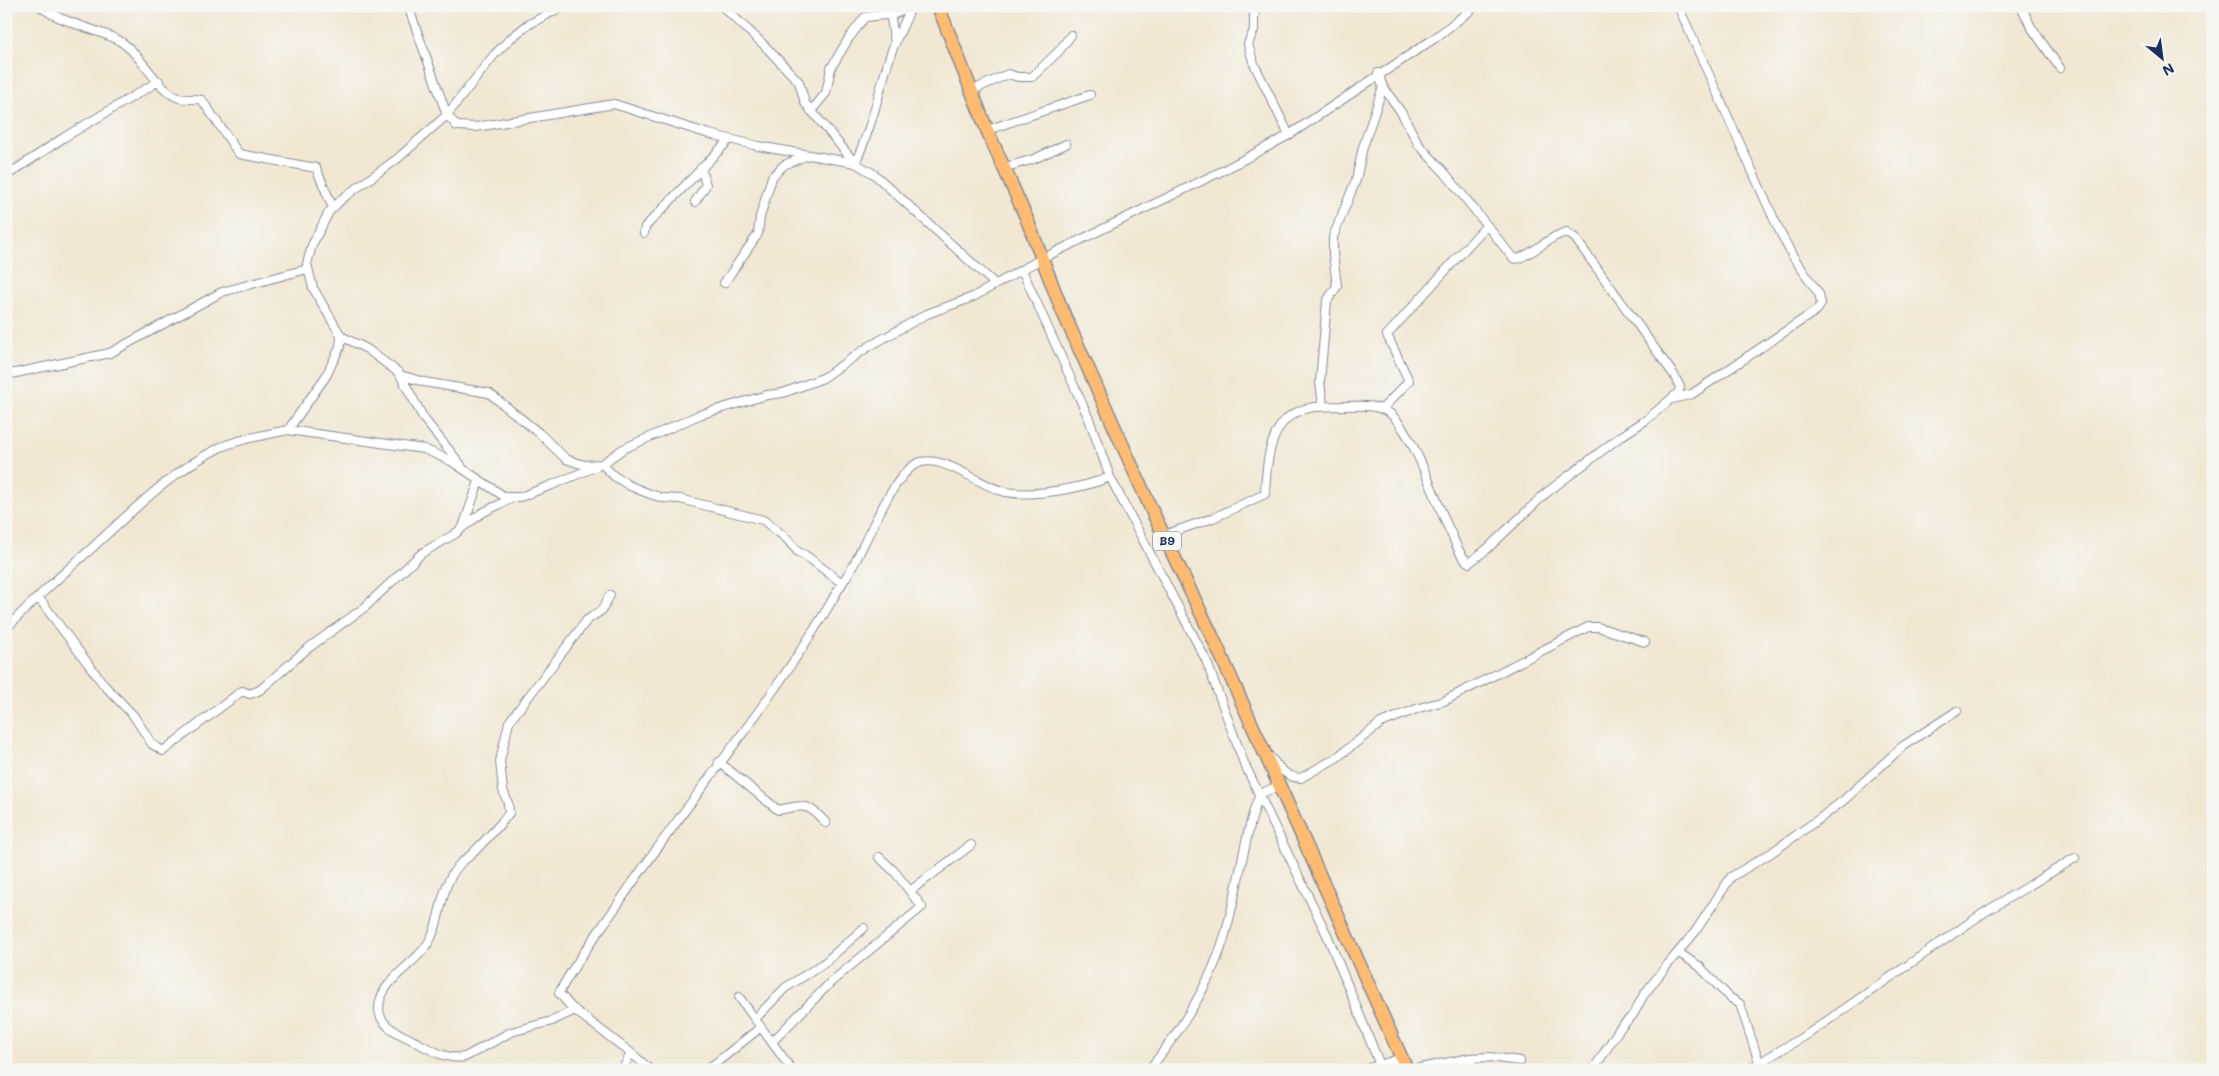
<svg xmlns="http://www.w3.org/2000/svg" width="2219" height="1076" viewBox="0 0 2219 1076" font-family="Mali,sans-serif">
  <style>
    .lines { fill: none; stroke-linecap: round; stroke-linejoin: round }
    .minor-casing { stroke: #868b98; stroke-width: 10 }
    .trunk-casing { stroke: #868b98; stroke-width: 15 }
    .minor { stroke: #fff; stroke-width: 8 }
    .trunk { stroke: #febb71; stroke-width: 12 }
    .labels { text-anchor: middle; stroke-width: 4; stroke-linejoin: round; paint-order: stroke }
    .shield { fill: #f6f6f2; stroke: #5d6b8a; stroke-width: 1 }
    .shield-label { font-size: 12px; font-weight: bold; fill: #1b2f5e }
  </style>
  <rect width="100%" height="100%" fill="#f6f6f2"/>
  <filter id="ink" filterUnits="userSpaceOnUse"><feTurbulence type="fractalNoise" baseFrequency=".02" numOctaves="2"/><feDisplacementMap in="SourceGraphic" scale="10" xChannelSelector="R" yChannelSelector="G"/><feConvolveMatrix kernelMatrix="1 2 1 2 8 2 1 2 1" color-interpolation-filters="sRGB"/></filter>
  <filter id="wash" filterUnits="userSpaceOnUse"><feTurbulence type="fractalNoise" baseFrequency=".0096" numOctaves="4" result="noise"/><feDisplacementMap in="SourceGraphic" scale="20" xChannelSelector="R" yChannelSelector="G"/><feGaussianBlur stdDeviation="1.12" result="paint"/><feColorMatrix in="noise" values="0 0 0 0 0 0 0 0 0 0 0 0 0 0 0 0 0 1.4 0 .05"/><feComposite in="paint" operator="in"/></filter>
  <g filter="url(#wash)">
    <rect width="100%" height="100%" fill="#f1e7d2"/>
  </g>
  <g filter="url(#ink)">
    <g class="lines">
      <!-- minor casing -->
      <g class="minor-casing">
        <path id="minor" d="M40,6C63,24 92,27 118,40C142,53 155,89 179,98C187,100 195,98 202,100L239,154L316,168L333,208
          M408,6L447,115L457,126L476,127L614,104L709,134L758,146L855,163C872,128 879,90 891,53C897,36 906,22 911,6
          M722,6L763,44L799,82L805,103L855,163L874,174L995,284
          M889,6L895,44
          M1257,6L1254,16V30L1248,44L1254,64L1289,135
          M1647,6H1656
          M2021,6L2031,27L2060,68
          M971,91L1008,74L1018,77H1032L1059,51L1071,35
          M811,111L826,93L831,68L849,38L865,17L894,14L911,7
          M987,130L1090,95
          M1006,167L1034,159L1066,144
          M6,176L63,138L159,81
          M695,202L706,185L701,168
          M644,233L645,227L730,139
          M1022,270L1089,419L1110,477L1206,660L1244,763L1328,937L1382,1070
          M724,283L758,234L760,217L772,177L784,165L808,155
          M341,336L367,349L399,373L424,419L461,465
          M6,375L110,353L222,292L307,269
          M400,375L424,382L489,393L539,433L566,459L584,465L602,464L614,476L630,486L650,494L663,498L680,499L763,520L786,538L798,552L805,555L842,583
          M1672,399L1692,394L1817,310L1821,304L1819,294L1792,255L1778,228L1678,6
          M1323,405L1320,382L1327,301L1337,286L1333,254V237L1356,180L1363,147L1383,87
          M1382,409L1409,381L1387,335L1486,226
          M288,430L424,449L451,461L505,497H520L552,485L602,464L623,449L699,415L767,395L783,393L823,378L868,347L927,314L973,297L1041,259L1224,170L1289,135L1435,38L1476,6
          M463,527L482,513L512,498
          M1164,535L1213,518L1265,494C1266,470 1268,432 1290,416C1308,404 1325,407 1345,406C1358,406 1374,404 1386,411C1411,424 1436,503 1450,531C1455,541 1459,556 1469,563L1487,549L1546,493L1620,437L1646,420L1678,393L1680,387L1674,375L1575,238L1566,232C1547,237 1535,254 1516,259L1513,258L1445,173L1419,145L1401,112L1383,87L1378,73
          M38,597L104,685L133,715L152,744L163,751L242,691L250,694L260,690L307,649L365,607L422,553L455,534L463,527L479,481
          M6,629C33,600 63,574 92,548C132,511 172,471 221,447C242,438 266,435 288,430L326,376L340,347L341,336L313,288L307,264L312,245L329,212L343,198L397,159L447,115L494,55L510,39L526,26L563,6
          M1270,757C1279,767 1286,778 1301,778L1336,758L1381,723L1419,708L1444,701L1588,627H1598L1645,642
          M719,762L778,810C804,805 807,802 826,823
          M910,891L971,845
          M1679,953L1699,966L1729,997L1740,1004L1759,1062
          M739,997L792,1070
          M575,1010L552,1021L511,1032L465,1057C445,1060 430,1049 412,1040C399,1033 378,1026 379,1007C381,980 413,966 427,945C443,920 438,889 459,865C463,860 469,857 473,853C485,840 499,827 509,813L508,803L503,790L500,761L509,722L587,620L602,610L610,595
          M755,1019L785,988L823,964L864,928
          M772,1042L831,982L922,907L895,872L879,857
          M631,1053L651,1070
          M1470,1058L1490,1057L1520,1061
          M622,1070L631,1053L572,1008L559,993C576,960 600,931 620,901C688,801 768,708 830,604C838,589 848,575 856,560C868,537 894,475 916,464C941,451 980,487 1006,492C1035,497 1083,488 1110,477
          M705,1070L716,1063L761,1027
          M1149,1070C1180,1031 1210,985 1224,938C1237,895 1242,850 1255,807L1260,794L1278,786
          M1363,1070L1402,1058
          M1411,1070L1470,1058L1474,1070
          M1593,1070L1620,1028L1633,1015L1643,996L1663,970L1695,932L1731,877L1771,853L1819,819L1844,800L1903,746L1957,711
          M1747,1070L1808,1034L1985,912L2075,858"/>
      </g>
      <!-- trunk casing -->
      <g class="trunk-casing">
        <path id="trunk" d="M938,6L987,130L1026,217L1062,310L1153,513L1214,640L1407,1070"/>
      </g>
      <!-- minor -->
      <use href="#minor" class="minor"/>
      <!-- trunk -->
      <use href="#trunk" class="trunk"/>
    </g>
  </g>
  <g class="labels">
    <!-- shield labels -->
    <rect class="shield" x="1153" y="531.5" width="28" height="19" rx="4"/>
    <g class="shield-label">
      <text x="1167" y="545">B9</text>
    </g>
  </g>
  <!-- margin -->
  <rect width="2219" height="1076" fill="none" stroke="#f6f6f2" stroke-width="25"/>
  <!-- north arrow -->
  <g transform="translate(2162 58) rotate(151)" stroke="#f6f6f2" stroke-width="4" paint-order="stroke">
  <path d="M0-4L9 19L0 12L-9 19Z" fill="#1b2f5e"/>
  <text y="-8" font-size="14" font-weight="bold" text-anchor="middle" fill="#1b2f5e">N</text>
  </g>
</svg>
